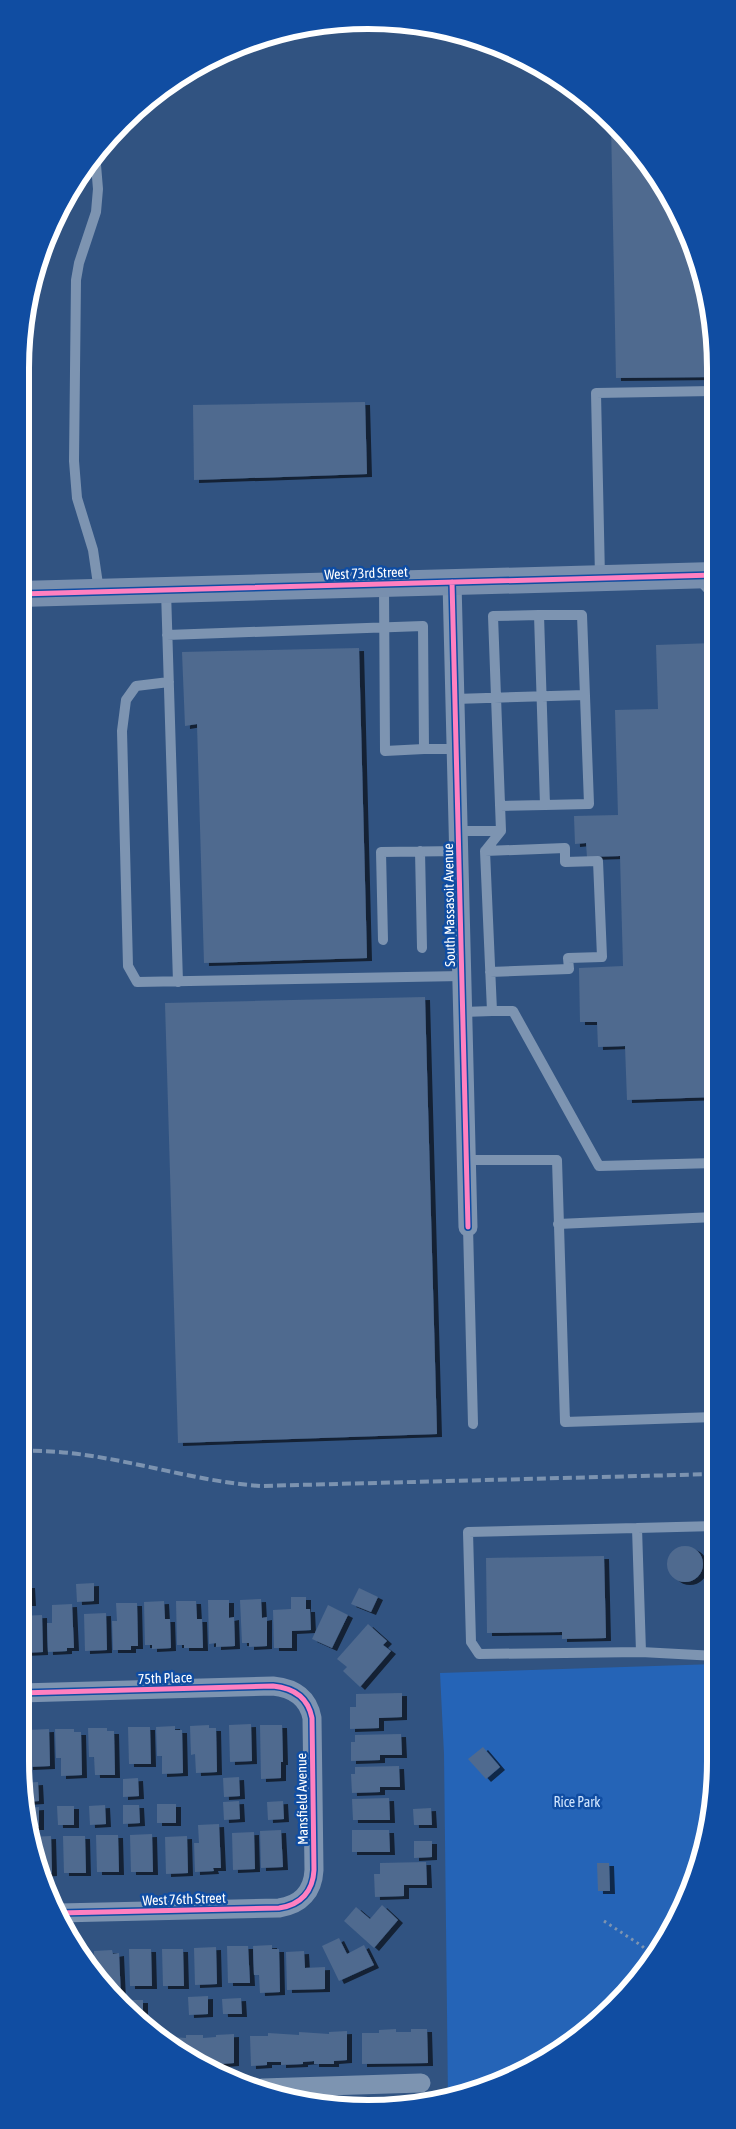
<svg xmlns="http://www.w3.org/2000/svg" width="736" height="2129" viewBox="0 0 736 2129" font-family="'Asap Condensed',sans-serif">
  <style>
    .green { fill: #2564b7 }
    .building { fill: #4f6a8f; filter: url(#shadow) }
    .lines { fill: none; stroke-linecap: round; stroke-linejoin: round }
    .path { stroke: #7d94b1; stroke-width: 3; stroke-dasharray: 2.5 4; stroke-linecap: butt }
    .lane { stroke: #7d94b1; stroke-width: 10 }
    .street { stroke: #7d94b1; stroke-width: 19 }
    .secondary { stroke: #788fae; stroke-width: 26 }
    .rail { stroke: #7c93b0; stroke-width: 4; stroke-dasharray: 9 4; stroke-linecap: butt }
    .cycleway-casing { stroke: #104da2; stroke-width: 8 }
    .cycleway { stroke: #ff80c0; stroke-width: 5 }
    .labels { text-anchor: middle; stroke-width: 5; stroke-linejoin: round; paint-order: stroke }
    .street-label { font-size: 14px; fill: #fff; stroke: #104da2 }
    .park-label { font-size: 14px; fill: #d2e6fe; stroke: #104da2 }
    .rim { fill: none; stroke: #fff; stroke-width: 6 }
  </style>
  <defs>
    <filter id="shadow"><feDropShadow dx="5" dy="3" stdDeviation="0" flood-color="#0009"/></filter>
  </defs>
  <rect width="100%" height="100%" fill="#315381"/>
  <!-- green -->
  <path class="green" d="M716,1664V1761L704,1851L657,1955L614,2007L562,2050L458,2097L448,2099L444,1754L440,1673Z"/>
  <!-- building -->
  <path class="building" d="M611,123L629,138L680,214L713,322V377L616,378Z
    M365,402L367,474L194,480L193,405Z
    M714,643L715,1097L627,1100L625,1046L598,1047L597,1022H580L579,968L623,966L620,856L587,857L586,843L575,844L574,816L618,815L615,710L658,709L656,645Z
    M359,648L367,958L204,963L197,724L185,726L182,652Z
    M425,997L437,1434L178,1443L165,1003Z
    M667 1564a18 18 0 1 1 36 0a18 18 0 1 1-36 0Z
    M604,1556L606,1638L562,1639V1632L487,1633L486,1558Z
    M94,1583V1601L77,1602L76,1584Z
    M20,1585H30L31,1603H20Z
    M359,1588L378,1597L371,1612L351,1604Z
    M291,1597H306V1609H310L311,1630L292,1631V1648H274L273,1610L291,1609Z
    M261,1599L262,1618L267,1617V1646L249,1647V1643H242L240,1600Z
    M208,1600H229V1618L234,1617L235,1646L216,1647V1643L209,1644Z
    M164,1601L165,1619H170L171,1648L152,1649V1645H145L144,1602Z
    M176,1601H196L197,1619H202L203,1648H184V1645H177Z
    M116,1603H137L138,1646H131V1650H113L112,1621H117Z
    M72,1604L74,1648H67V1651L48,1652L47,1623H52V1605Z
    M328,1605L348,1615L332,1648L312,1639Z
    M106,1613L107,1650L85,1651L84,1614Z
    M42,1615L43,1652L21,1653L20,1616Z
    M368,1624L387,1641L383,1645L391,1651L360,1687L343,1671L347,1667L337,1659Z
    M402,1693V1717L379,1718V1728L350,1729V1707H356V1694Z
    M251,1724L252,1761L230,1762L229,1725Z
    M209,1725V1728H216L217,1772L196,1773L195,1754L191,1755L190,1726Z
    M260,1725H282L283,1762H281V1778L261,1779Z
    M175,1726V1730H182L183,1773L162,1774V1756H157L156,1727Z
    M128,1727H150L151,1764H129Z
    M88,1728H107V1731H114L115,1775H95L94,1757H89Z
    M49,1729L50,1766L28,1767L27,1730Z
    M55,1729H74V1732H81L82,1775L61,1776V1758H56Z
    M401,1734L402,1755H380V1760L351,1761V1742H355V1735Z
    M483,1747L500,1767L486,1779L468,1759Z
    M399,1766L400,1787H380V1792L352,1793L351,1774H355V1767Z
    M239,1777L240,1796L224,1797L223,1778Z
    M138,1778L139,1796L123,1797V1779Z
    M38,1782L39,1801L24,1802L22,1783Z
    M389,1798L390,1820H353L352,1799Z
    M239,1801L240,1819L224,1820L223,1802Z
    M283,1801L284,1819L268,1820L267,1802Z
    M157,1804H176V1823H157Z
    M105,1805L106,1824L90,1825L89,1806Z
    M123,1805H139L140,1823L123,1824Z
    M57,1806H74V1825H58Z
    M39,1807V1827H26L25,1808Z
    M431,1808L432,1825H414L413,1809Z
    M219,1824L221,1868H213L214,1871L195,1872L194,1843H199L198,1825Z
    M281,1830L283,1867L261,1868L260,1831Z
    M352,1830H389L390,1852H352Z
    M254,1832L255,1869L233,1870L232,1833Z
    M152,1834L153,1872H131L130,1835Z
    M96,1835H118L119,1872H97Z
    M51,1836L52,1873L40,1874L29,1837Z
    M63,1836H85L86,1873H64Z
    M187,1836L188,1873L166,1874L165,1837Z
    M414,1841H432V1857L414,1858Z
    M426,1862L427,1885H404V1896L375,1897L374,1874H380V1863Z
    M597,1863H609L610,1891H598Z
    M382,1905L398,1920L374,1948L344,1921L356,1907L370,1919Z
    M339,1938L347,1954L364,1945L374,1965L339,1981L322,1946Z
    M272,1945V1949H279L280,1992L260,1993L259,1975H254L253,1946Z
    M227,1946H248L250,1983H228Z
    M216,1947L217,1984L195,1985L194,1948Z
    M129,1949H151L152,1986H130Z
    M162,1949H183L184,1986H163Z
    M112,1950L113,1954L119,1953L121,1997H114L107,1991L94,1971V1951Z
    M304,1951L305,1968L325,1967V1989L287,1990L286,1952Z
    M208,1996V2014L189,2015L188,1997Z
    M241,1998L242,2014H223L222,1999Z
    M125,2000H143V2016L134,2017L125,2008Z
    M396,2029V2032H411V2029H427L428,2063L362,2064V2033H379V2030Z
    M347,2031V2060L334,2061V2064H314V2061L303,2062V2064L281,2065V2062H267V2065L251,2066L250,2036H268V2033L299,2035V2032L329,2034V2032Z
    M234,2034V2063L221,2064V2067H204L155,2036L186,2038V2035H203V2038L216,2037V2035Z"/>
  <g class="lines">
    <!-- path -->
    <path class="path" d="M604,1921L642,1946L654,1958"/>
    <!-- lane -->
    <path class="lane" d="M95,153L98,189L96,212L79,263L76,280L74,461L77,498L93,550L99,591
      M600,577L596,393L713,391
      M698,578L714,596
      M166,591L178,982
      M539,615H582L589,804L545,805
      M167,635L423,626L424,749L385,751L384,585
      M169,682L136,686L126,700L122,731L128,966L137,982L462,976
      M455,699L585,695
      M424,749H456
      M458,831H501
      M420,851L422,948
      M485,851L565,848V862L598,861L602,957L568,958L569,969L490,972
      M383,940L381,852L460,851
      M492,1011H513L599,1166L715,1163
      M463,1012L492,1011L485,851L501,831L493,616L539,615L545,805L500,806
      M466,1160H557L565,1422L715,1417
      M558,1224L715,1217
      M468,1227L473,1424
      M637,1528L716,1526
      M641,1652L637,1528L468,1532L471,1642L479,1654L641,1652L716,1656"/>
    <!-- street -->
    <path class="street" d="M452,582L468,1227
      M20,1693L273,1686C293,1688 308,1697 312,1718L314,1870C313,1891 301,1905 279,1908L59,1913
      M262,2088L421,2083"/>
    <!-- secondary -->
    <path class="secondary" d="M20,594L714,575"/>
    <!-- rail -->
    <path class="rail" d="M20,1451C102,1448 179,1480 260,1486L715,1474"/>
    <!-- cycleway casing -->
    <g class="cycleway-casing">
      <path id="cycleway" d="M452,582L468,1227
        M20,594L714,575
        M20,1693L273,1686C293,1688 308,1697 312,1718L314,1870C313,1891 301,1905 279,1908L59,1913"/>
    </g>
    <!-- cycleway -->
    <use href="#cycleway" class="cycleway"/>
  </g>
  <g class="labels">
    <!-- street labels -->
    <g class="street-label">
      <text transform="translate(366 573) rotate(-2)" y="5">West 73rd Street</text>
      <text transform="translate(449 905) rotate(-91)" y="5">South Massasoit Avenue</text>
      <text transform="translate(165 1678) rotate(-2)" y="5">75th Place</text>
      <text transform="translate(302 1799) rotate(-91)" y="5">Mansfield Avenue</text>
      <text transform="translate(184 1899) rotate(-2)" y="5">West 76th Street</text>
    </g>
    <!-- park labels -->
    <g class="park-label">
      <text x="577" y="1807">Rice Park</text>
    </g>
  </g>
  <!-- crop -->
  <path d="M0 0H736V2129H0ZM368 29H368A339 339 0 0 1 707 368V1761A339 339 0 0 1 368 2100H368A339 339 0 0 1 29 1761V368A339 339 0 0 1 368 29Z" fill="#104da2" fill-rule="evenodd"/>
  <path class="rim" d="M368 29H368A339 339 0 0 1 707 368V1761A339 339 0 0 1 368 2100H368A339 339 0 0 1 29 1761V368A339 339 0 0 1 368 29Z"/>
</svg>
